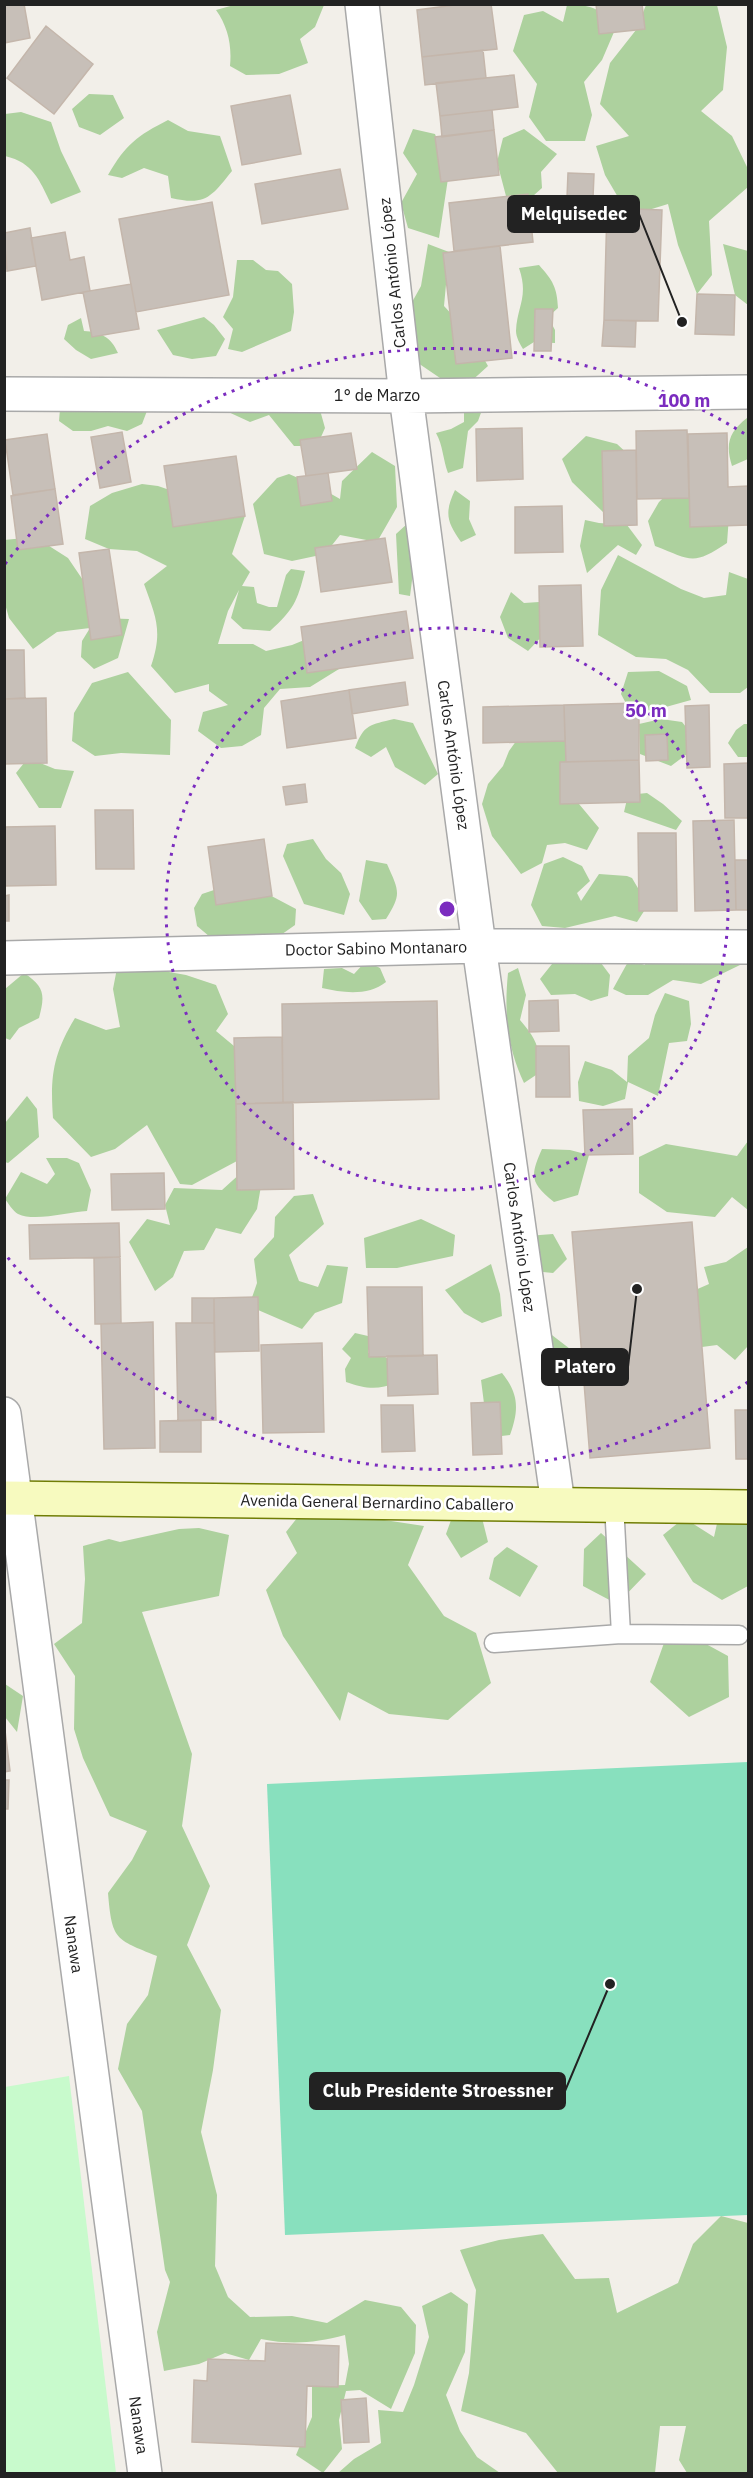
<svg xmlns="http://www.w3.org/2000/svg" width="753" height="2478" viewBox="0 0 753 2478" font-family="'IBM Plex Sans',sans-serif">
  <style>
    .forest { fill: #add19e }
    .park { fill: #c8facc }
    .pitch { fill: #88e0be }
    .building { fill: #c7bfb8; stroke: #c4b6ab; stroke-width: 1.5 }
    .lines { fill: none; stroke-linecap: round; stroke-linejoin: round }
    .lane-casing { stroke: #a9a9a9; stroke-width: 21 }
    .street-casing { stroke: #a9a9a9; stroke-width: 36 }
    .secondary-casing { stroke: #707d05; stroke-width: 36 }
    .lane { stroke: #fff; stroke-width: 18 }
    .street { stroke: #fff; stroke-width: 33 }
    .secondary { stroke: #f7fabf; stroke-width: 33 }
    .ring { fill: none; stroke: #7b2cbf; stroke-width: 3; stroke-dasharray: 3 6 }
    .labels { text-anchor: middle; stroke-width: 5; stroke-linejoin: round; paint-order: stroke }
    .street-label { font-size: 16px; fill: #222; stroke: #fff }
    .centre { fill: #7b2cbf; stroke: #fff; stroke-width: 3 }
    .ring-label { font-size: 18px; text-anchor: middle; font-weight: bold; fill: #7b2cbf; stroke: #fff; stroke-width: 5; stroke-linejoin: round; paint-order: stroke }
    .leader { fill: none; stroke: #222; stroke-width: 2 }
    .callout-dot { fill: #222; stroke: #fff; stroke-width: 2 }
    .callout { fill: #222; stroke: #222; stroke-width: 2 }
    .callout-label { font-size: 18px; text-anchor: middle; font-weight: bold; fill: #fff }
  </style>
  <rect width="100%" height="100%" fill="#f2efe9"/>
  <!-- forest -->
  <path class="forest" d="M234,5H324L315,27L300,39L308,63L279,74L246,75L230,66C232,45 228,27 216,10Z
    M567,5C595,5 601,8 614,32L602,60L584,82L592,115L585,141H546L529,117L537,84L513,51L524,15L543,11L563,22Z
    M646,5H717L727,47L723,90L701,111L732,136L747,167L748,187L709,221L712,275L697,294L678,245L668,204L629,216L605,175L596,146L629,136L600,104L610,63L636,30Z
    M89,94L113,95L124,118L100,135L79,127L72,109Z
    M21,112L51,122L61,151L81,192L51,204C39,180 34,163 5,156V114Z
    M168,120L188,131L220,136L232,171C211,197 206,206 171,198L168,176L144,168L122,178L108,175C126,144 137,136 168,120Z
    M413,129L435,134L449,172L439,238L408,228L401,203L417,174L403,153Z
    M524,129L557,154L541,172L542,188L525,203L506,196L497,162L503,138Z
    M428,244L449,252L444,306L470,334L488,366L467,385L440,378L418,363L411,304L421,286Z
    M723,244L748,251V305L735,295Z
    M237,260H253L266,270L278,271L292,284L294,312L291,331L242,352L228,349L233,329L223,317L233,297Z
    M539,265C553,281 557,287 558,308L548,317L555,330V343L534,342L523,349C520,344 516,337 516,331C517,306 529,297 519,268Z
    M204,317L214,325L225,339L216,356L192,359L173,355L157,330Z
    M81,318L84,331C101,332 111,337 118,353L91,359L76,350L64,339L68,325Z
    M61,397L150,403L142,424L127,431L108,426L91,431H73L59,421Z
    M224,410H320L325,428L317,446H294L269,415L250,422Z
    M482,410L478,421L468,431L463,468L448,473C443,460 443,445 436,433L451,429L464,422V411Z
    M747,418L748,459L732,466C725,444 729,432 747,418Z
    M586,436L617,444L630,456L618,497L604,513L572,482L562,459Z
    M372,452L395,466L397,507L377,542L340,535L325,554L292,561L264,554L253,504L277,478L289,474L319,487L340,499L342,481Z
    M142,484L158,486L245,516L232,554L250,572L242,586L254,587L257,603L269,607H277L286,575L291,569L305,571C297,602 294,609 270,631L243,629L231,618L239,590L228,611L218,644H253L266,651L292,645L314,636L331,646L339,669L310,687L280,689L264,708L261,735L242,746L221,748L198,731L203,712L228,705L209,691V684L175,693L151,666C163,631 156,617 144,584L167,566L137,551L109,549L85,539L90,506L112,493Z
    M677,485L729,516L727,543C693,566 691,560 655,546L648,521L659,502Z
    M455,490L470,501L469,519L476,535L461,542C447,522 444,513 455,490Z
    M585,520L599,523L627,525L642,545L636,555L618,545L587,573L580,546Z
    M408,523L415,557L410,596L399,594L396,534Z
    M35,537L68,558L89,589L98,618L129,619L118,658L94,669L81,657L82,641L90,628L57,632L33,649L9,618L5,604L4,540Z
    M618,555L681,589L704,598L726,595L729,572L748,579V687L740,693H710L688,670L666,659L636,657L598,635L601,590Z
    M511,592L524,603L539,602L547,616V631L528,651L508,638L500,617Z
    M659,671L687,686L691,700L655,710L630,711L621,694L628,672Z
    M128,672L171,720L170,755L121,753L95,756L72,741L74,713L92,683Z
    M537,712L582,718L588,785L579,804L599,828L587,850L565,843L547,845L542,863L521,874L492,836L482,804L488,784L503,766L509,751Z
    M394,719L413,723L438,774L425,785L395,767L386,747L371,757L355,748C364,724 370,725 394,719Z
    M661,719L682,722L695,738L691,751L671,766L640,754L639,724Z
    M744,724H748V757H738L728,743L736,730Z
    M28,758L55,769L74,771L61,808H39L16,773Z
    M647,793L663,804L682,821L676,830L624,812L628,795Z
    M313,839L326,859L341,873L350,894L344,915L304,904L283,856L287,844Z
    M563,857L582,866L590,881L577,893L581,901L599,874L627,876L632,878L648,905L637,922L615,916L565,928L542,926L531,905L544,864Z
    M366,860L387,864C399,891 402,894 386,919L372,920L359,901Z
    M247,883L296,909L295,925L261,949L222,947L197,926L194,908L202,894L223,887Z
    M736,944L740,965L701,984L673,980L648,995H626L613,989L629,960L645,965L646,958Z
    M595,955L610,975L608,996L591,1001L575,994L551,995L540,979L556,959Z
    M366,961L380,968L386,982C369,996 343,993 322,988L324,969L342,968L354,974Z
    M118,963L186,975L216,985L228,1014L216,1031L240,1051L237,1161L192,1185L180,1184L147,1125L115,1149L91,1157L53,1118C50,1077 53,1054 75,1018L106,1030L120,1027L113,989Z
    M518,968L526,995L520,1020C537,1040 542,1049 536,1075L524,1083C507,1047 504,1013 508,973Z
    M24,973C45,987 45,995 39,1018L19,1028L10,1040L5,1038V989Z
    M665,993L689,1001L691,1024L687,1041L669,1043L658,1096L628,1082L625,1099L603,1106L579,1101L578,1082L585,1061L612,1070L627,1082L628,1056L649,1038L655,1015Z
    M27,1096L37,1109L39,1137L8,1163L5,1162V1123Z
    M748,1141V1210L732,1197L715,1217L667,1212L639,1193V1157L666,1144L737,1156Z
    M542,1149L570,1150L589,1155L578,1195L554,1202C530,1183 530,1176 542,1149Z
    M46,1158H67L79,1163L91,1190L87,1211C68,1212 35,1222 18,1214C13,1211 8,1203 5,1199L21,1172L47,1184L55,1174Z
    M243,1171L261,1186L257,1209L241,1234L216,1228L204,1250L184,1251L173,1277L155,1291L129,1242L147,1219L170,1225L165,1205L174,1188L222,1190Z
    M313,1194L324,1224L289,1255L299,1281L318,1287L327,1265L348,1267L342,1303L315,1313L302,1329L249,1306L257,1283L254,1259L274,1237L275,1217L294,1196Z
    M421,1219L455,1235L453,1256L397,1268H366L364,1238Z
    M553,1234L567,1259L553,1273L533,1271L527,1236Z
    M748,1247V1346L735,1360L717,1345L702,1347L693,1291L709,1284L704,1267L726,1262Z
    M491,1264L500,1294L502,1316L482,1323L464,1313L445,1290Z
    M548,1332L587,1362C570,1388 559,1381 534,1371Z
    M355,1333L368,1336V1353L378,1352L391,1361L397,1383C377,1390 366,1389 346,1382L345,1369L351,1358L342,1349Z
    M502,1373C519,1394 519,1410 510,1435L493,1437L486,1419L481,1380Z
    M305,1508L424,1526L408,1565L444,1616L476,1633L491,1683L448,1720L389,1714L348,1692L340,1721L283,1636L266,1590L297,1553L286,1532Z
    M455,1509L482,1518L488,1542L461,1558L446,1534Z
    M684,1518L714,1537L718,1519L748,1524V1586L722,1600L693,1582L663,1535Z
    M199,1528L229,1535L219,1596L142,1612L192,1754L182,1826L210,1886L187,1945L221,2010L213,2070L201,2132L217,2195L215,2266L228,2297L250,2317L292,2316L327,2323L365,2300L401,2307L416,2325L415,2353L391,2409L360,2390L346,2391L339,2420L342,2449L323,2473L296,2455L312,2417V2386L345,2385L349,2364L345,2335C315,2343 291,2345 261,2339L249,2360L225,2353L199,2364L164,2371L157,2332L170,2282L165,2270L142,2111L118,2069L127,2024L148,1995L157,1956C115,1939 112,1940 108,1893L132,1860L147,1831L110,1816L83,1758L74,1729L75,1676L54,1644L82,1623L85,1579L83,1546L109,1539L120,1542L179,1529Z
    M601,1533L646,1574L617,1604L583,1586L584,1549Z
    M507,1547L538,1566L520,1597L489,1579L494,1558Z
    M695,1638L728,1656L729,1697L689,1717L650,1682L664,1643Z
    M5,1684L23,1696L17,1732L5,1717Z
    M721,2216L748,2223V2473H687L679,2460L686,2426H660L655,2473H558L526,2433L461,2411L469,2373L476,2290L460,2250L499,2240L543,2234L575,2279L609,2278L617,2313L678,2283L693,2244Z
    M451,2292L468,2304L465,2352L446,2395L460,2431L477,2457L500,2473H338L354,2459L381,2443L378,2410L403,2412L414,2385L429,2337L422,2306Z"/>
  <!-- park -->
  <path class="park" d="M69,2076L116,2473H5V2087Z"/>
  <!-- pitch -->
  <path class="pitch" d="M748,1762V2215L285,2235L267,1784Z"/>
  <!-- building -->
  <path class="building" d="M4,4H24L30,38L4,43Z
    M462,4H491L497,49L422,57L417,10Z
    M596,4H642L645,29L599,34Z
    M46,26L93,64L54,114L7,78Z
    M483,50L486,78L425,85L422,57Z
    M514,75L518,107L440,116L436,83Z
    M290,95L301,154L242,165L231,106Z
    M492,110L494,130L442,137L440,116Z
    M494,130L499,175L441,182L435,137Z
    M340,169L348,209L262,224L255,184Z
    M568,173L594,174L592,222H566Z
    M528,194L533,242L454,251L449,203Z
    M212,202L229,295L136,312L119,219Z
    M607,208L662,210L658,321L604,320Z
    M30,228L36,266L7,271L4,233Z
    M65,232L70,260L84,257L90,291L42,300L31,238Z
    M500,246L512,358L456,364L443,253Z
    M131,284L139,329L92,337L83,292Z
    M697,294L735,295L734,335L695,334Z
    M535,309H553L551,351H534Z
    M604,320L636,321L635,347L602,346Z
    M522,428L523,479L477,481L476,429Z
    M687,430L689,498L637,499L636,431Z
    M122,432L131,482L100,488L91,437Z
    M351,433L357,469L306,476L300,440Z
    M727,433L728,487L748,486V525L690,527L688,434Z
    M47,434L55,489L13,495L5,440Z
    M636,450L637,525L604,526L602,451Z
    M236,456L245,516L173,527L164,466Z
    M328,473L332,501L301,506L297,477Z
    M55,489L63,544L18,550L11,496Z
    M562,506L563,552L515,553V507Z
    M385,538L392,582L321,592L315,548Z
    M109,549L122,635L91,640L79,553Z
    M581,585L583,646L540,647L539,586Z
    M406,611L413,658L307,673L301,627Z
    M4,650H24L25,698L4,699Z
    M405,682L408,705L352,714L349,690Z
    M349,690L356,738L287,748L281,701Z
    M46,698L47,763L4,764V699Z
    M639,703V760L566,762L564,705Z
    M564,705L565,741L483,743V707Z
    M709,705L710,767L687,768L685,706Z
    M667,734L668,760L646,761L645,735Z
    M639,760L640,802L560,804V762Z
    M748,763V818H725L724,764Z
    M305,784L307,802L286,805L283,787Z
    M95,810H133L134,869H96Z
    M734,820L736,910L695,911L693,821Z
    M55,826L56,885L4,886V827Z
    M638,833H676L677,911H639Z
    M264,839L272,896L216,905L208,847Z
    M735,860H748V910H736Z
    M9,895V921H4V896Z
    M558,1000L559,1031L529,1032V1001Z
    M437,1001L439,1099L283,1103L282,1004Z
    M282,1037L283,1103L236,1104L234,1038Z
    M536,1046H569L570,1097H536Z
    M293,1102L294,1189L237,1190L236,1104Z
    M632,1109L633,1154L585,1155L583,1110Z
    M164,1173L165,1209L112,1210L111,1174Z
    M692,1222L710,1448L590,1458L572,1232Z
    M119,1223L120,1257L30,1259L29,1225Z
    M120,1257L121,1323L95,1324L94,1258Z
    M367,1287H422L423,1356L369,1357Z
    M258,1297L259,1351L215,1352L214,1298Z
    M192,1298H214V1323H192Z
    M153,1322L155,1448L104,1449L101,1324Z
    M176,1323H214L216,1420L178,1421Z
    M322,1343L324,1432L263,1433L261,1345Z
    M437,1355L438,1394L388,1396L387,1356Z
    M500,1402L502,1454L473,1455L471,1403Z
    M381,1405H413L415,1451L382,1452Z
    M735,1410H748V1459H736Z
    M201,1420V1452H160V1421Z
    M4,1722L10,1771L4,1772Z
    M4,1780H9L8,1809H4Z
    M266,2343L339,2346L338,2387L307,2386L305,2447L192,2442L194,2380L207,2381L208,2359L265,2361Z
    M366,2398L369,2442L344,2443L341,2400Z"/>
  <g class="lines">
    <!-- lane casing -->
    <g class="lane-casing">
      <path id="lane" d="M614,1504L621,1634
        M494,1643L621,1634L739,1635"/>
    </g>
    <!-- street casing -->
    <g class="street-casing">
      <path id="street" d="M362,4L406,396L479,946L558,1504
        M4,394L406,396L748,392
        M4,958L479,946L748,947
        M4,1414L145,2474"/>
    </g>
    <!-- secondary casing -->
    <g class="secondary-casing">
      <path id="secondary" d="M4,1498L748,1507"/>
    </g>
    <!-- lane -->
    <use href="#lane" class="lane"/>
    <!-- street -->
    <use href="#street" class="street"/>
    <!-- secondary -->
    <use href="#secondary" class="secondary"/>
  </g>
  <!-- distance rings -->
  <g class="ring">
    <circle cx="447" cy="909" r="281"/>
    <path d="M748 1382A561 561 0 0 1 5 1254M5 564A561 561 0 0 1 748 436"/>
  </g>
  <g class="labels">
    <!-- street labels -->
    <g class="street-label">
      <text transform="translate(392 273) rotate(-96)" y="6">Carlos António López</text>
      <text x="377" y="401">1° de Marzo</text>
      <text transform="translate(454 755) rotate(82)" y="6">Carlos António López</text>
      <text transform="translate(376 948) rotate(-1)" y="6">Doctor Sabino Montanaro</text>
      <text transform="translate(520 1237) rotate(82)" y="6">Carlos António López</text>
      <text transform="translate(377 1502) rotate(1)" y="6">Avenida General Bernardino Caballero</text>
      <text transform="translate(74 1944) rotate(82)" y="6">Nanawa</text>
      <text transform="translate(139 2425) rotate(82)" y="6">Nanawa</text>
    </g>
  </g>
  <circle cx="447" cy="909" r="9" class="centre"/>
  <g class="ring-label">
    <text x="684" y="407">100 m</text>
    <text x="646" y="717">50 m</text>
  </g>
  <!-- callouts -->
  <path class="leader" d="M682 322L639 214M637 1289L628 1367M610 1984L565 2091"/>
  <g class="callout-dot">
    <circle cx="682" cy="322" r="6"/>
    <circle cx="637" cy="1289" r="6"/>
    <circle cx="610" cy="1984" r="6"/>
  </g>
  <g class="callout">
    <rect x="508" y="196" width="131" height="36" rx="6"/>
    <rect x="542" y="1349" width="86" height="36" rx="6"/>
    <rect x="310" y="2073" width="255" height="36" rx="6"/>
  </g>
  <g class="callout-label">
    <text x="574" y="220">Melquisedec</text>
    <text x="585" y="1373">Platero</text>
    <text x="438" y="2097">Club Presidente Stroessner</text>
  </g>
  <!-- border -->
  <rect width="753" height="2478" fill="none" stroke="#222222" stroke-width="12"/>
</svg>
